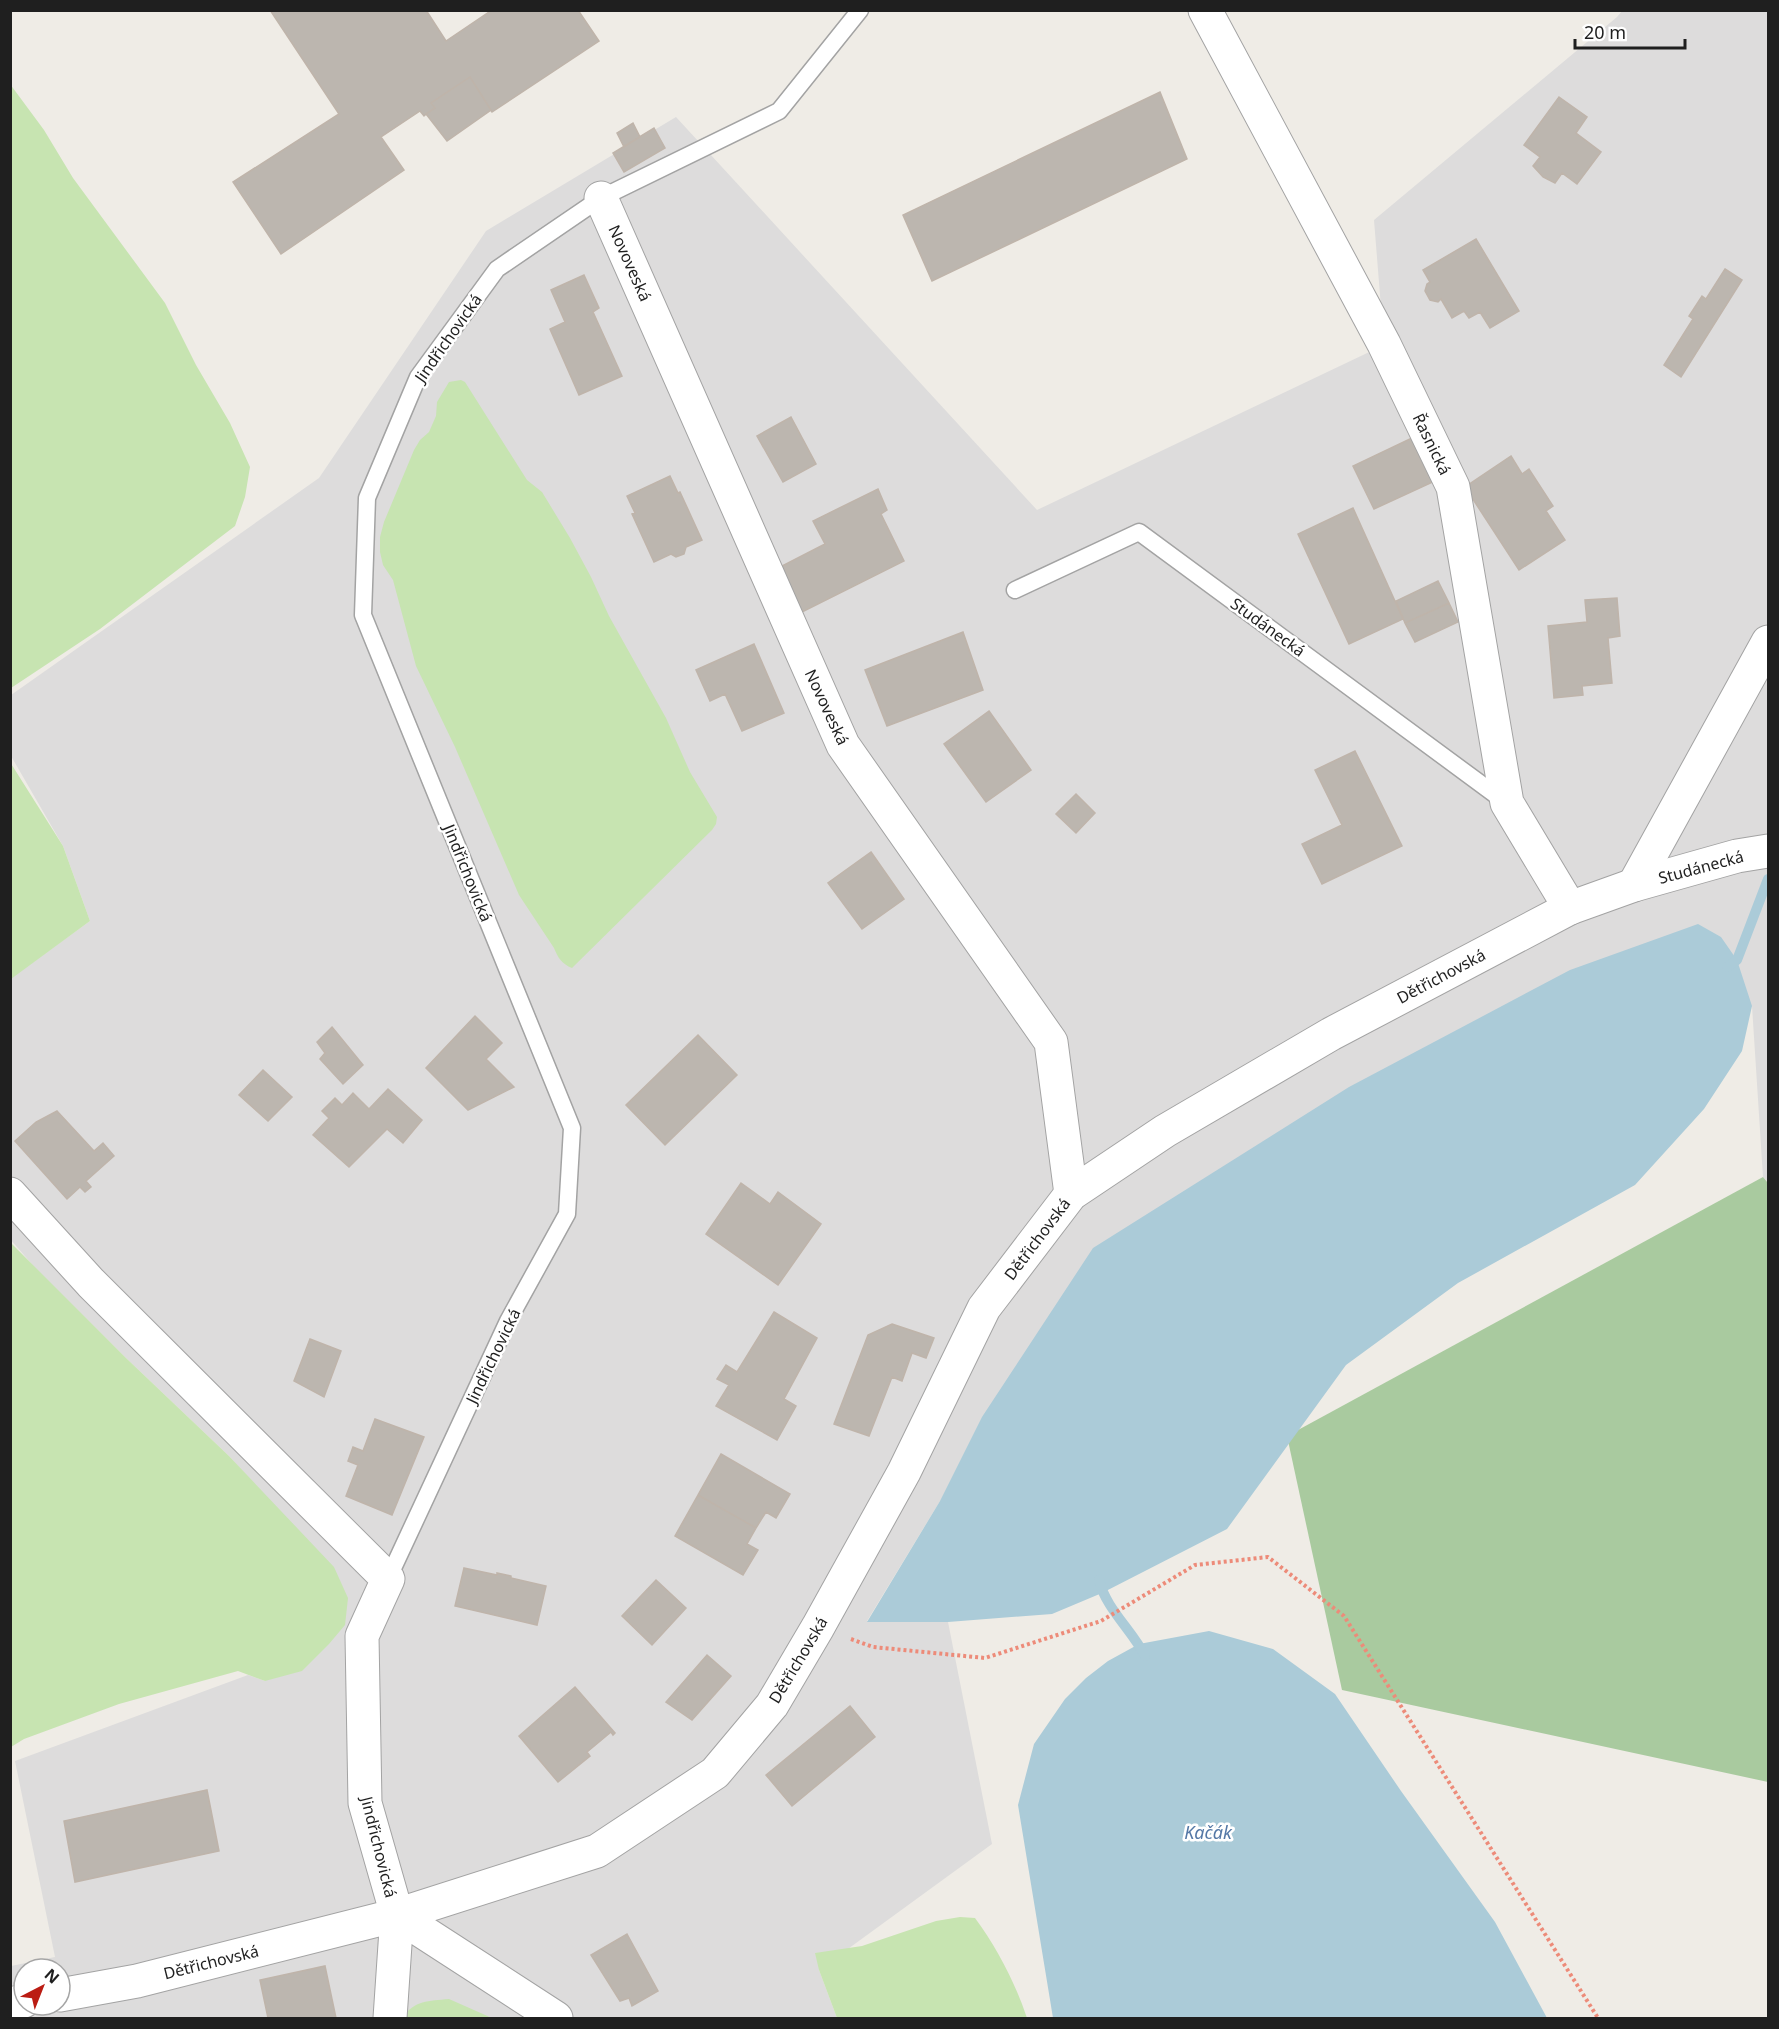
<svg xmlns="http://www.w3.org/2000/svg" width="1779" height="2029" viewBox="0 0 1779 2029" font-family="'Noto Sans',sans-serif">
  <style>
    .residential { fill: #dddcdc; fill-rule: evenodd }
    .grass { fill: #c7e4b1 }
    .forest { fill: #a9ca9f }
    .water { fill: #abcbd8 }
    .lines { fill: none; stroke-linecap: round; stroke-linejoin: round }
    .stream { stroke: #abcbd8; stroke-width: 10 }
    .building { fill: #bcb6af; stroke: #bfb4aa; stroke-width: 1.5 }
    .service-casing { stroke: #a3a3a3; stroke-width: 19 }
    .minor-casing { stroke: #a3a3a3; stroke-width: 35 }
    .tertiary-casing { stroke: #a3a3a3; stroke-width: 35 }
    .path { stroke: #ed8b79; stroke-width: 4; stroke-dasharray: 3 3; stroke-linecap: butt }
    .service { stroke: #fff; stroke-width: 16 }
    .minor { stroke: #fff; stroke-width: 33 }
    .tertiary { stroke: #fff; stroke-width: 33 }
    .labels { text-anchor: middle; stroke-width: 5; stroke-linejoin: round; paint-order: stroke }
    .street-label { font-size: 16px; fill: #1f1f1f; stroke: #fff }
    .water-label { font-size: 18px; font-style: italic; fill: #5478a6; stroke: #fff }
  </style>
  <rect width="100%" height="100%" fill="#efece6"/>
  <!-- residential -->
  <path class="residential" d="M1622,11H1768V1182L1763,1177L1752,1006L940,1501L867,1621L948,1622L992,1844L819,1970L837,2018H492L487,2016L402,2018H11V1966L55,1957L15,1761L248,1675L265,1681L308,1542L229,1456L126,1358L36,1269L11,1240L10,979L90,921L63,846L11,756V695L319,478L486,231L676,117L1037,510L1384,345L1374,220L1617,17ZM24,1969H60V2005H24Z"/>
  <!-- grass -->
  <path class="grass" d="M10,84L44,130L73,178L165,303L196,365L230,423L250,467L245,497L235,526L100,629L11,688Z
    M461,380L465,382L527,480L542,492L570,538L591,577L609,616L666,718L690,772L717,817L716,824L712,830L572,968C562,964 558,958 554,948L519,895L455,747L416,666L393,580L383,565L380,552V537L384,522L414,450L420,440L429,432L436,416L437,402L449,382Z
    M10,762L63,846L90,921L11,979Z
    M11,1243L126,1358L229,1456L334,1567L348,1598L345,1625L329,1644L302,1671L265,1681L238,1671L119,1704L24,1739L11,1747Z
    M960,1917L975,1918C997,1948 1015,1982 1027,2018H837L819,1970L815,1953L862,1946L936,1921Z
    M449,1999L492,2018H402C415,2000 428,2001 449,1999Z"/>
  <!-- forest -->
  <path class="forest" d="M1763,1177L1768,1183V1782L1342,1690L1287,1436Z"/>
  <!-- water -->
  <path class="water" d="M1698,924L1721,937L1737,960L1752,1006L1742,1051L1704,1109L1635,1185L1458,1283L1346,1365L1227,1529L1102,1593L1052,1614L948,1622H867L940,1501L982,1417L1093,1248L1349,1087L1570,970Z
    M1209,1631L1273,1649L1335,1694L1401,1791L1495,1922L1547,2018H1053L1018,1805L1034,1744L1065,1699L1086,1678L1108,1661L1139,1644Z"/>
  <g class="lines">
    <!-- stream -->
    <path class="stream" d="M1727,967L1737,960L1768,879
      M1099,1580C1106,1609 1132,1630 1145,1656"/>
  </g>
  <!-- building -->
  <path class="building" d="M270,10H426L446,41L492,10H578L599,41L492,112L470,77L431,103L435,108L426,114L424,116L420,111L381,137L404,170L281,254L233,182L339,114Z
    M470,77L491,110L447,141L426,114L435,108L431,103Z
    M1160,92L1187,159L932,281L903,215Z
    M1559,97L1587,117L1576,133L1601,152L1577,184L1562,173L1555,183L1543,177L1533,166L1540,157L1524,145Z
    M633,123L640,137L624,147L617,133Z
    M654,128L665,148L624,172L613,153Z
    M1476,239L1519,311L1490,328L1480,312L1469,318L1464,311L1452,318L1441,299L1438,302L1430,300L1425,291L1427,284L1430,282L1423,270Z
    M1725,269L1742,280L1681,377L1664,365L1693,319L1689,316L1702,296L1706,299Z
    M584,275L599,308L593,312L622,376L579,395L550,329L565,322L551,290Z
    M791,417L816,464L783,482L757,436Z
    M1414,437L1435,481L1374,509L1353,466Z
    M1511,456L1522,474L1529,469L1553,506L1546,511L1565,540L1519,570L1465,487Z
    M670,476L678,493L680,492L702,540L686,547L684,554L676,557L671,554L654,562L632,514L635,513L627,496Z
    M878,489L887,510L881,514L904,561L800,613L778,568L825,544L813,521Z
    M1353,508L1403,619L1349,644L1298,534Z
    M1438,581L1449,603L1405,623L1396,601Z
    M1617,598L1620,636L1608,638L1612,683L1582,686L1583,695L1554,698L1548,626L1587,622L1585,600Z
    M1449,603L1458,622L1415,642L1405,623Z
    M963,632L983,690L887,726L865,670Z
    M754,644L784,713L742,731L725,694L710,701L696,670Z
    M989,711L1031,770L986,802L944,744Z
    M1355,751L1402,846L1322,884L1302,844L1342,825L1315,770Z
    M1076,794L1095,813L1076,833L1056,814Z
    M871,852L904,899L862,929L828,883Z
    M475,1016L502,1043L486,1059L514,1087L468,1110L426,1068Z
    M332,1027L363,1065L343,1084L320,1059L325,1053L317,1042Z
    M698,1035L737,1075L665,1145L626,1105Z
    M263,1070L292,1097L268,1121L239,1095Z
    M388,1089L422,1120L403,1143L387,1129L349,1167L313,1135L329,1118L322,1111L335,1098L342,1105L353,1093L369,1109Z
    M57,1111L94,1151L103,1143L114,1156L86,1181L91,1187L85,1192L80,1187L67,1199L15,1141L36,1122Z
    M741,1183L770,1204L778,1192L821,1224L778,1285L706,1234Z
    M774,1312L817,1338L784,1399L796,1406L777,1440L716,1406L729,1385L717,1379L726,1365L737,1372Z
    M892,1324L934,1338L926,1358L912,1353L902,1381L892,1377L869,1436L834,1424L868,1335Z
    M310,1339L341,1351L324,1397L294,1381Z
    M375,1419L424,1437L392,1515L346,1496L358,1465L348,1461L353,1447L363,1451Z
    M721,1454L790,1494L776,1518L766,1512L756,1528L698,1495Z
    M698,1495L756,1528L747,1544L758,1550L743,1575L675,1536Z
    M464,1568L497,1575V1573L511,1576V1578L546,1586L537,1625L455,1606Z
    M656,1580L686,1608L652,1645L622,1616Z
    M707,1655L731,1676L692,1720L666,1702Z
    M575,1687L615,1733L613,1735L611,1732L587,1752L590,1756L558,1782L519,1736Z
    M850,1706L875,1737L792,1806L766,1775Z
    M207,1790L219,1851L75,1882L64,1821Z
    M627,1934L658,1991L632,2006L629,1998L620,2001L591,1955Z
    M325,1966L336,2018H268L260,1980Z"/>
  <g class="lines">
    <!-- service casing -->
    <g class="service-casing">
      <path id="service" d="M1015,590L1139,532L1504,801
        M388,1579L508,1321L567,1214L572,1128L363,615L367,498L418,377L497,269L601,198L779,111L860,10"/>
    </g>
    <!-- minor casing -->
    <g class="minor-casing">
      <path id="minor" d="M1205,10L1384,344L1453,487L1507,803L1570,908
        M601,198L843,745L1051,1042L1071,1194
        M1634,885L1768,642
        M10,1194L91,1283L388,1579L362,1636L365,1803L397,1915L390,2018
        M397,1915L556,2018"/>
    </g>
    <!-- tertiary casing -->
    <g class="tertiary-casing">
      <path id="tertiary" d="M60,1995L137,1981L397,1915L597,1851L715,1773L772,1705L818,1627L904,1472L984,1308L1071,1194L1165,1131L1331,1034L1570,908L1634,885L1737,856L1768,851
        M10,2004L24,2001"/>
    </g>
    <!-- path -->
    <path class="path" d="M851,1639L873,1647L985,1658L1101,1621L1195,1565L1268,1557L1344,1616L1598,2018"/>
    <!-- service -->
    <use href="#service" class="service"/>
    <!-- minor -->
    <use href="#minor" class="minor"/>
    <!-- tertiary -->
    <use href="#tertiary" class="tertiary"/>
  </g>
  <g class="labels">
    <!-- street labels -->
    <g class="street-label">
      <text transform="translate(630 263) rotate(66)" y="6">Novoveská</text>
      <text transform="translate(448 338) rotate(-55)" y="6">Jindřichovická</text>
      <text transform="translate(1432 444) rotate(64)" y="6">Řasnická</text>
      <text transform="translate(1268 627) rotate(36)" y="6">Studánecká</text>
      <text transform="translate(827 707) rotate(65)" y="6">Novoveská</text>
      <text transform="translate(1701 867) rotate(-15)" y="6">Studánecká</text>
      <text transform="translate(468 873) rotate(68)" y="6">Jindřichovická</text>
      <text transform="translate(1441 976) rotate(-28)" y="6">Dětřichovská</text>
      <text transform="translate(1037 1239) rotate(-53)" y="6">Dětřichovská</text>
      <text transform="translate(493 1356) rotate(-64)" y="6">Jindřichovická</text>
      <text transform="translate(798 1660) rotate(-59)" y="6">Dětřichovská</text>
      <text transform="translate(379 1847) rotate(76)" y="6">Jindřichovická</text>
      <text transform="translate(211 1962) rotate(-14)" y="6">Dětřichovská</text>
    </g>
    <!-- water labels -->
    <g class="water-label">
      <text x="1208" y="1839">Kačák</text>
    </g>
  </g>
  <!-- border -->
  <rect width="1779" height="2029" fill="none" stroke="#1f1f1f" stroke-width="24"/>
  <!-- north arrow -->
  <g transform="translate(42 1987) rotate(42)"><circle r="28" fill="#ffffff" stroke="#a5a5a5" stroke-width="1.5"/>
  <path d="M0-4.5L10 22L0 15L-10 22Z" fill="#bb1c13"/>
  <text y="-9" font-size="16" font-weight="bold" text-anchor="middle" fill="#1f1f1f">N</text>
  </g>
  <!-- scale -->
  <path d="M1575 39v9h110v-9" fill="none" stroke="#1f1f1f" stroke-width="3"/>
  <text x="1584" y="39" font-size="18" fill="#1f1f1f" stroke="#ffffff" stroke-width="4.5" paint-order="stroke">20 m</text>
</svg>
